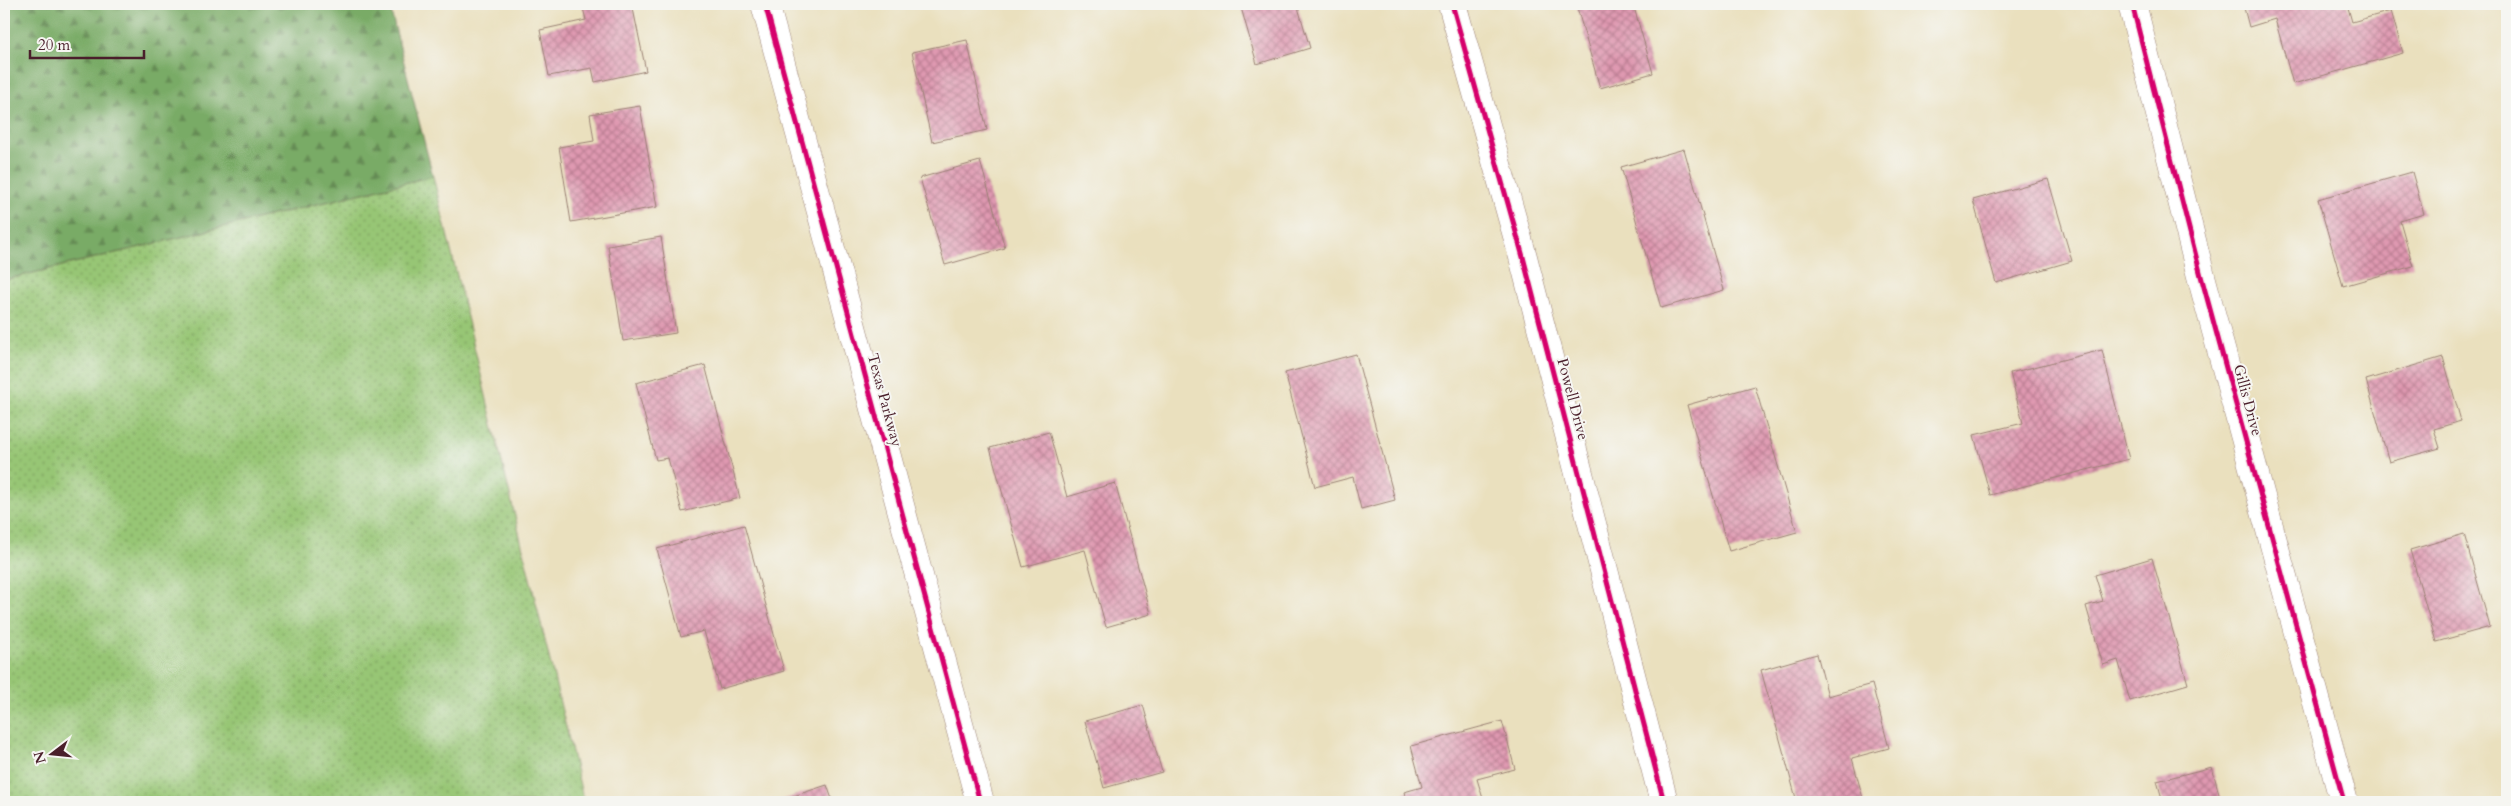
<svg xmlns="http://www.w3.org/2000/svg" width="2511" height="806" viewBox="0 0 2511 806" font-family="Cardo,serif">
  <style>
    .grass { fill: url(#grass-dots); stroke: #707250 }
    .forest { fill: url(#forest-firs); stroke: #626548 }
    .building { fill: url(#building-cross-hatch) }
    .lines { fill: none; stroke-linecap: round; stroke-linejoin: round }
    .minor-casing { stroke: #9a8074; stroke-width: 29 }
    .minor { stroke: #fff; stroke-width: 28 }
    .cycleway-casing { stroke: #f6f6f2; stroke-width: 8 }
    .cycleway { stroke: #d6006c; stroke-width: 5 }
    .labels { text-anchor: middle; stroke-width: 4; stroke-linejoin: round; paint-order: stroke }
    .street-label { font-size: 15px; fill: #4a1f2b; stroke: #f6f6f2 }
  </style>
  <defs>
    <pattern id="grass-dots" width="8" height="8" patternUnits="userSpaceOnUse" patternTransform="scale(1.25)"><rect width="8" height="8" fill="#97c675"/><path d="M2 2h.1M6 6h.1" fill="none" stroke="#7da060" stroke-width="1.8" stroke-linecap="round"/></pattern>
    <pattern id="forest-firs" width="22" height="20" patternUnits="userSpaceOnUse" patternTransform="scale(1.25)"><rect width="22" height="20" fill="#79ab66"/><path d="M5 1l3.5 6h-7zM16 11l3.5 6h-7z" fill="#658b54"/></pattern>
    <pattern id="building-cross-hatch" width="8" height="8" patternUnits="userSpaceOnUse" patternTransform="scale(1.25)"><rect width="8" height="8" fill="#df99b1"/><path d="M0 0l8 8M0 8l8-8" fill="none" stroke="#b77c90"/></pattern>
  </defs>
  <rect width="100%" height="100%" fill="#f6f6f2"/>
  <filter id="ink" filterUnits="userSpaceOnUse"><feTurbulence type="fractalNoise" baseFrequency=".02" numOctaves="2"/><feDisplacementMap in="SourceGraphic" scale="10" xChannelSelector="R" yChannelSelector="G"/><feConvolveMatrix kernelMatrix="1 2 1 2 8 2 1 2 1" color-interpolation-filters="sRGB"/></filter>
  <filter id="wash" filterUnits="userSpaceOnUse"><feTurbulence type="fractalNoise" baseFrequency=".0096" numOctaves="4" result="noise"/><feDisplacementMap in="SourceGraphic" scale="20" xChannelSelector="R" yChannelSelector="G"/><feGaussianBlur stdDeviation="1.12" result="paint"/><feColorMatrix in="noise" values="0 0 0 0 0 0 0 0 0 0 0 0 0 0 0 0 0 1.4 0 .05"/><feComposite in="paint" operator="in"/></filter>
  <g filter="url(#wash)">
    <rect width="100%" height="100%" fill="#eae0be"/>
    <!-- grass -->
    <path class="grass" d="M433,176L584,802H4V280Z"/>
    <!-- forest -->
    <path class="forest" d="M4,4H389L433,176L4,280Z"/>
    <g id="blocks">
      <!-- building -->
      <path class="building" d="M582,4H632L646,71L595,82L592,68L549,76L540,30L586,20Z
        M1240,4H1297L1310,48L1257,64Z
        M1576,4H1633L1653,73L1600,88Z
        M2243,4H2347L2352,22L2391,11L2403,53L2293,84L2275,19L2249,27Z
        M967,40L987,130L932,142L912,52Z
        M640,106L657,207L571,222L559,147L594,141L590,114Z
        M1684,149L1724,290L1661,308L1621,167Z
        M980,161L1005,248L945,265L920,178Z
        M2412,172L2424,214L2400,221L2413,266L2343,286L2318,199Z
        M2048,179L2072,261L1996,283L1973,200Z
        M661,237L676,333L623,341L608,246Z
        M2102,350L2129,459L1990,495L1974,435L2023,423L2010,373Z
        M1356,354L1395,500L1361,509L1353,477L1315,487L1285,373Z
        M2443,357L2461,421L2434,429L2440,448L2389,462L2366,380Z
        M705,365L740,498L682,512L668,458L656,460L636,383Z
        M1755,386L1797,532L1729,551L1687,405Z
        M1049,432L1067,497L1115,483L1151,614L1106,627L1085,550L1023,567L990,448Z
        M744,525L784,671L720,689L704,631L681,637L657,549Z
        M2464,534L2490,627L2436,642L2410,550Z
        M2152,558L2188,684L2130,701L2118,660L2103,665L2086,606L2103,601L2095,575Z
        M1817,654L1828,696L1872,684L1889,748L1852,758L1864,802H1797L1761,670Z
        M1143,705L1162,772L1104,788L1085,721Z
        M1502,721L1515,769L1477,779L1484,802H1407L1404,792L1422,787L1411,746Z
        M2212,767L2221,802H2163L2157,781Z
        M827,785L833,802H775Z"/>
    </g>
  </g>
  <g filter="url(#ink)">
    <use href="#blocks" fill-opacity="0" stroke="#9a8074" stroke-width="1"/>
    <g class="lines">
      <!-- minor casing -->
      <g class="minor-casing">
        <path id="minor" d="M765,4L980,802
          M1452,4L1523,257L1664,802
          M2132,4L2201,276L2344,802"/>
      </g>
      <!-- minor -->
      <use href="#minor" class="minor"/>
      <!-- cycleway casing -->
      <g class="cycleway-casing">
        <path id="cycleway" d="M765,4L980,802
          M1452,4L1523,257L1664,802
          M2132,4L2201,276L2344,802"/>
      </g>
      <!-- cycleway -->
      <use href="#cycleway" class="cycleway"/>
    </g>
  </g>
  <g class="labels">
    <!-- street labels -->
    <g class="street-label">
      <text transform="translate(1573 399) rotate(75)" y="5">Powell Drive</text>
      <text transform="translate(885 400) rotate(75)" y="5">Texas Parkway</text>
      <text transform="translate(2248 400) rotate(75)" y="5">Gillis Drive</text>
    </g>
  </g>
  <!-- margin -->
  <rect width="2511" height="806" fill="none" stroke="#f6f6f2" stroke-width="20"/>
  <!-- north arrow -->
  <g transform="translate(52 754) rotate(254)" stroke="#f6f6f2" stroke-width="4" paint-order="stroke">
  <path d="M0-4L9 19L0 12L-9 19Z" fill="#4a1f2b"/>
  <text y="-8" font-size="14" font-weight="bold" text-anchor="middle" fill="#4a1f2b">N</text>
  </g>
  <!-- scale -->
  <path d="M30 50v8h114v-8" fill="none" stroke="#4a1f2b" stroke-width="2.5"/>
  <text x="38" y="50" font-size="15" fill="#4a1f2b" stroke="#f6f6f2" stroke-width="4" paint-order="stroke">20 m</text>
</svg>
